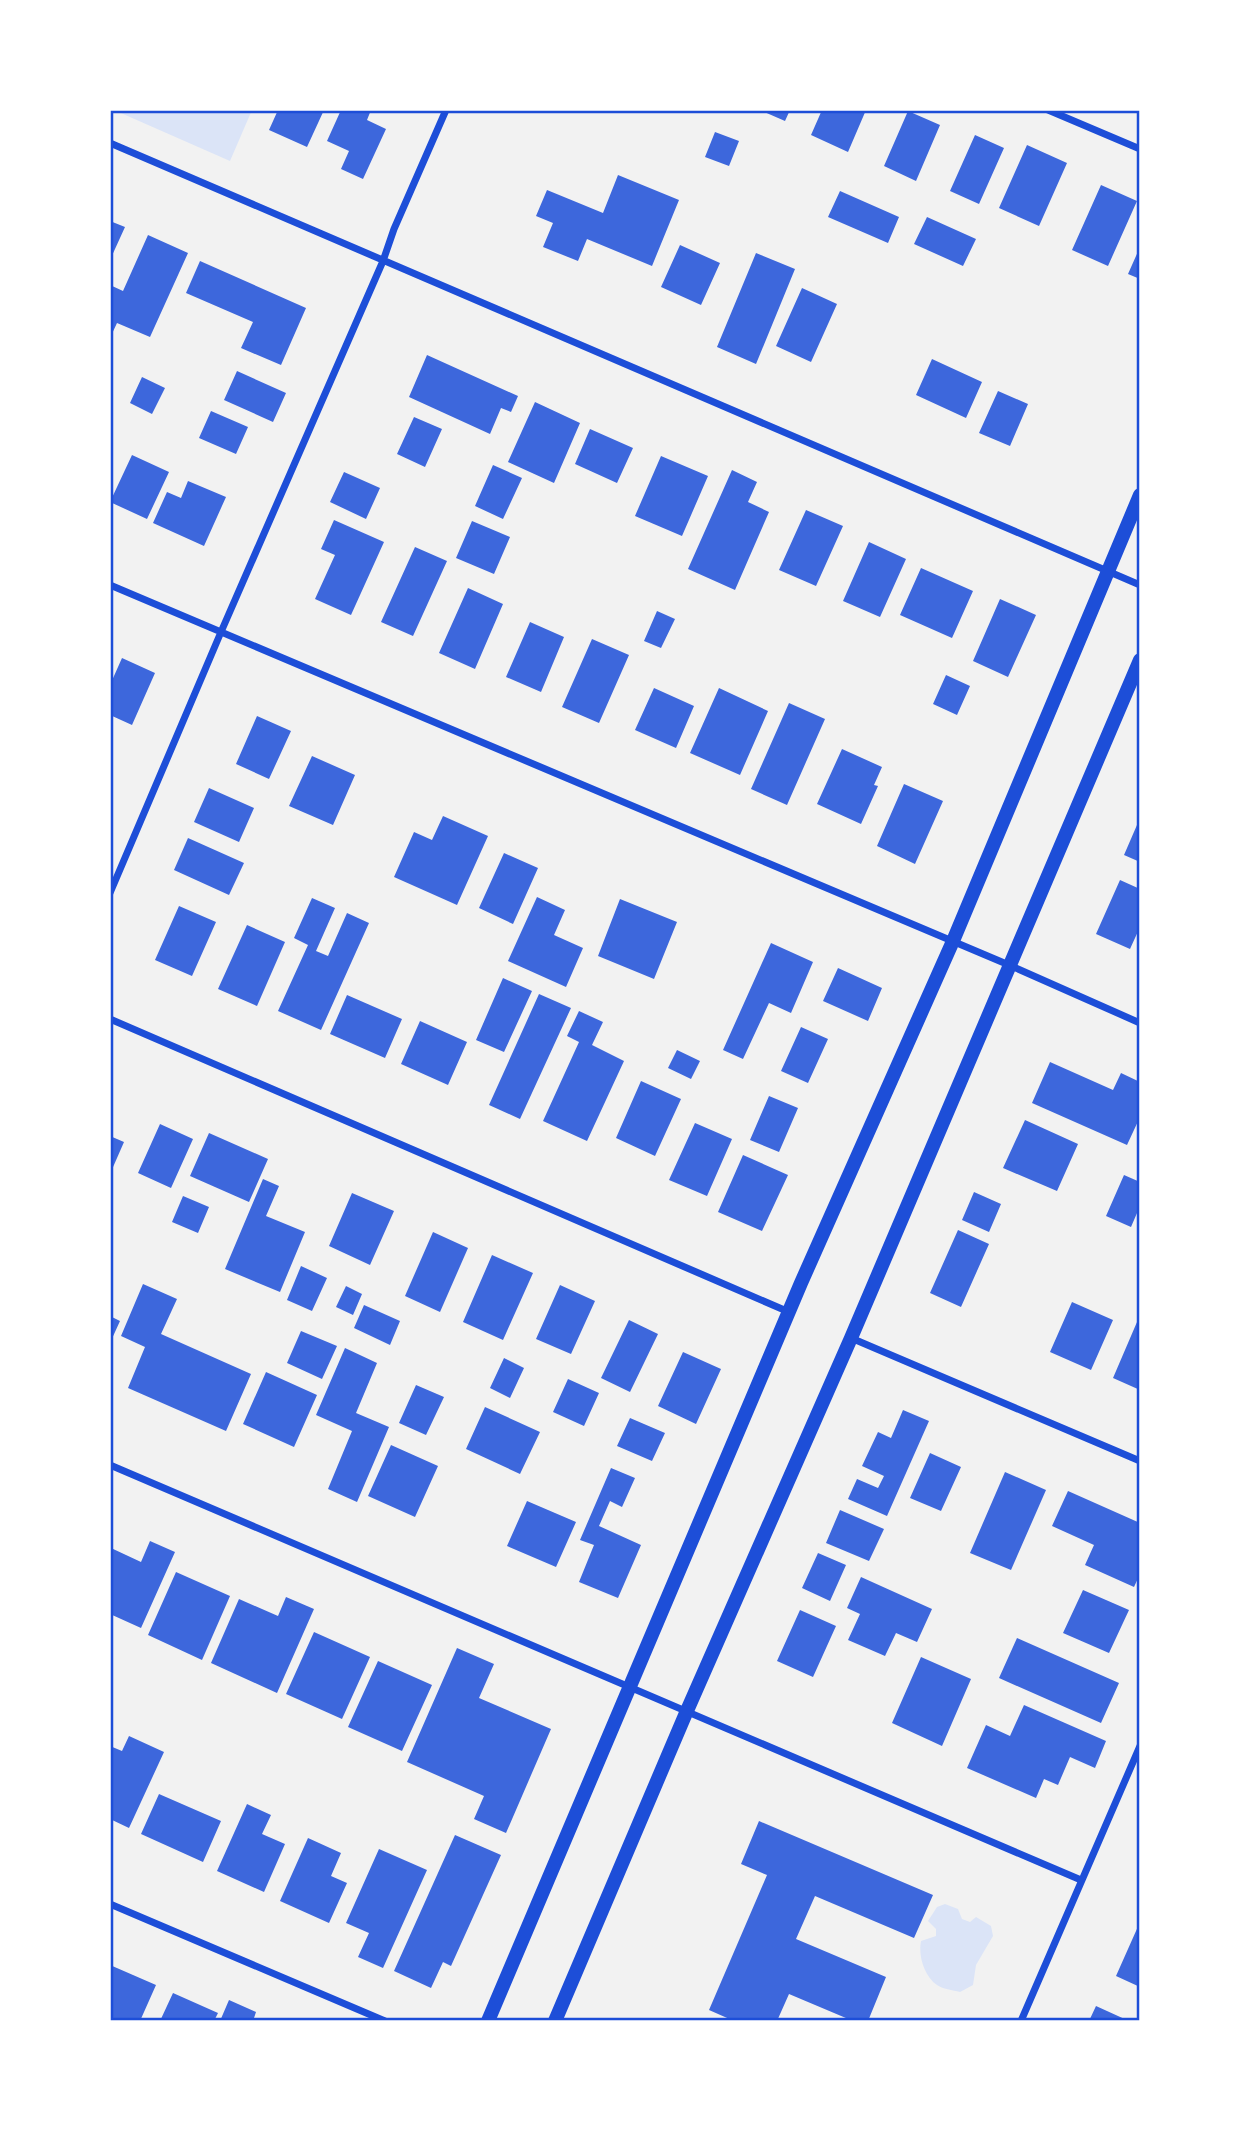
<svg xmlns="http://www.w3.org/2000/svg" width="1250" height="2131" viewBox="0 0 1250 2131" font-family="Poppins,sans-serif">
  <style>
    .green { fill: #dbe4f7 }
    .building { fill: #3d67dc }
    .lines { fill: none; stroke-linecap: round; stroke-linejoin: round }
    .minor { stroke: #1d4ed8; stroke-width: 7 }
    .secondary { stroke: #1d4ed8; stroke-width: 14 }
    .neatline { fill: none; stroke: #1d4ed8; stroke-width: 2.5 }
  </style>
  <rect width="100%" height="100%" fill="#f2f2f2"/>
  <!-- green -->
  <path class="green" d="M114,110H252L230,161Z
    M945,1904L958,1909L962,1919L970,1922L976,1917L991,1926L993,1936L976,1965L973,1985L960,1992C953,1990 942,1989 937,1985C924,1976 918,1955 921,1941L936,1936V1929L928,1921L937,1907Z"/>
  <!-- building -->
  <path class="building" d="M278,110H324L307,147L269,130Z
    M341,110H371L367,120L386,129L363,179L341,169L349,151L327,141Z
    M760,110H790L785,121Z
    M822,110H866L848,152L811,135Z
    M908,111L940,125L916,181L884,166Z
    M715,132L739,141L729,166L705,157Z
    M975,135L1004,148L979,204L950,191Z
    M1027,145L1067,163L1039,226L999,208Z
    M618,175L679,200L652,266L587,239L578,261L543,247L553,223L536,216L547,190L603,213Z
    M1101,185L1137,201L1108,266L1072,250Z
    M840,191L899,217L888,243L828,217Z
    M927,217L976,239L963,266L914,244Z
    M110,221L125,227L110,260Z
    M148,235L188,253L150,337L117,323L110,338V285L123,291Z
    M680,245L720,263L701,305L661,287Z
    M1140,247V279L1128,274Z
    M756,253L795,269L756,364L717,347Z
    M200,261L306,308L281,365L241,348L253,322L186,293Z
    M802,288L837,304L811,362L776,346Z
    M427,355L518,396L511,412L501,408L490,434L409,397Z
    M932,359L982,382L966,418L916,395Z
    M237,371L286,393L273,422L224,400Z
    M142,377L165,388L152,414L130,403Z
    M998,391L1028,404L1010,446L979,433Z
    M535,402L580,423L554,483L508,462Z
    M211,411L248,427L236,454L199,438Z
    M414,417L442,429L425,467L397,454Z
    M590,429L633,448L617,483L575,464Z
    M132,455L169,472L147,519L110,502Z
    M661,456L708,476L682,536L635,516Z
    M493,465L522,478L503,519L475,506Z
    M732,470L757,482L748,502L769,512L735,590L688,569Z
    M344,472L380,488L366,519L330,502Z
    M188,481L226,497L204,546L153,523L167,492L181,498Z
    M806,510L843,526L816,586L779,570Z
    M334,520L384,542L351,615L315,599L335,555L321,549Z
    M472,521L510,537L494,574L456,558Z
    M869,542L906,559L880,617L843,601Z
    M415,547L447,561L413,636L381,622Z
    M921,568L973,591L952,638L900,615Z
    M468,588L503,604L475,669L439,653Z
    M1000,599L1036,615L1008,677L973,661Z
    M657,611L675,619L661,648L644,641Z
    M530,622L564,637L541,692L506,677Z
    M592,639L629,655L599,723L562,707Z
    M122,658L155,673L132,725L110,715V685Z
    M946,675L970,686L957,715L933,704Z
    M654,688L694,706L676,748L635,730Z
    M719,688L768,711L740,775L690,753Z
    M789,703L825,719L787,805L751,789Z
    M257,716L291,731L269,779L236,764Z
    M842,749L882,767L874,785L878,786L861,824L817,804Z
    M312,756L355,775L333,825L289,806Z
    M904,784L943,801L915,864L877,846Z
    M209,788L254,808L239,842L194,822Z
    M443,816L488,836L457,905L394,877L414,832L432,840Z
    M1140,818V862L1124,855Z
    M188,838L244,863L229,895L174,870Z
    M504,853L538,868L513,924L479,908Z
    M1120,880L1140,889V927L1130,949L1096,934Z
    M537,897L565,910L554,935L583,948L566,987L508,961Z
    M312,898L335,908L316,951L328,956L347,913L369,923L321,1030L278,1011L308,945L294,938Z
    M620,899L677,922L654,979L598,956Z
    M179,906L216,922L192,976L155,960Z
    M247,925L285,942L257,1006L218,989Z
    M771,943L813,962L791,1013L769,1003L743,1059L723,1050Z
    M838,968L882,988L868,1021L823,1001Z
    M503,978L532,991L504,1052L476,1040Z
    M539,994L571,1008L520,1119L489,1105Z
    M347,995L402,1019L385,1058L330,1034Z
    M579,1011L603,1022L592,1045L624,1061L587,1141L543,1121L579,1042L567,1036Z
    M420,1021L467,1042L448,1085L401,1064Z
    M801,1027L828,1039L808,1083L781,1071Z
    M677,1050L700,1061L691,1079L668,1068Z
    M1050,1062L1113,1090L1121,1073L1140,1082V1117L1127,1145L1032,1103Z
    M641,1081L681,1099L655,1156L616,1138Z
    M769,1096L798,1108L779,1152L750,1140Z
    M1025,1120L1078,1144L1057,1191L1003,1168Z
    M695,1123L732,1139L707,1196L669,1180Z
    M160,1124L193,1139L171,1188L138,1173Z
    M209,1133L268,1159L249,1202L190,1176Z
    M110,1136L124,1142L110,1174Z
    M743,1155L788,1175L762,1231L718,1212Z
    M1124,1175L1140,1182V1206L1131,1227L1106,1216Z
    M263,1179L279,1186L266,1216L305,1232L280,1292L225,1269Z
    M974,1192L1001,1204L989,1232L962,1220Z
    M352,1193L394,1211L370,1265L329,1246Z
    M183,1196L209,1207L198,1233L172,1222Z
    M958,1230L989,1244L961,1307L930,1293Z
    M433,1232L468,1248L440,1312L405,1296Z
    M492,1255L533,1273L503,1340L463,1322Z
    M301,1266L327,1278L312,1311L287,1300Z
    M143,1284L177,1299L161,1334L251,1374L226,1431L128,1388L145,1347L121,1336Z
    M560,1285L595,1301L571,1354L536,1339Z
    M346,1286L362,1294L353,1315L336,1307Z
    M1072,1302L1113,1320L1091,1370L1050,1352Z
    M364,1305L400,1321L390,1345L354,1328Z
    M1140,1315V1390L1113,1378Z
    M110,1316L120,1321L110,1343Z
    M629,1320L658,1334L630,1392L601,1378Z
    M301,1331L337,1346L322,1379L287,1363Z
    M345,1348L377,1363L356,1413L389,1427L357,1502L328,1489L352,1431L316,1415Z
    M683,1352L721,1369L696,1424L658,1406Z
    M504,1358L524,1368L510,1398L490,1388Z
    M266,1372L317,1395L294,1447L243,1424Z
    M568,1379L599,1393L584,1426L553,1412Z
    M416,1385L444,1397L426,1435L399,1423Z
    M485,1407L540,1432L520,1474L466,1449Z
    M903,1410L929,1421L887,1516L848,1499L857,1479L878,1488L884,1476L862,1466L878,1432L891,1438Z
    M630,1418L665,1433L652,1461L617,1446Z
    M391,1445L438,1466L415,1517L368,1496Z
    M930,1453L961,1467L941,1511L910,1498Z
    M611,1468L635,1478L622,1507L610,1501L599,1526L641,1545L618,1598L579,1582L594,1545L580,1540Z
    M1005,1472L1046,1490L1011,1570L970,1553Z
    M1068,1491L1140,1523V1574L1134,1587L1085,1565L1094,1545L1052,1526Z
    M527,1501L576,1522L556,1567L507,1546Z
    M840,1510L884,1529L869,1561L826,1543Z
    M150,1541L175,1552L141,1628L110,1614V1550L111,1548L141,1562Z
    M818,1553L846,1565L830,1601L802,1588Z
    M176,1572L230,1596L202,1660L148,1635Z
    M861,1577L932,1609L917,1642L896,1633L885,1656L848,1640L860,1614L847,1608Z
    M1083,1590L1129,1610L1109,1653L1063,1633Z
    M286,1597L314,1609L277,1693L211,1663L239,1599L278,1616Z
    M800,1610L836,1626L813,1677L777,1661Z
    M314,1632L370,1657L342,1719L286,1694Z
    M1017,1638L1119,1683L1101,1723L999,1678Z
    M457,1648L494,1664L479,1698L551,1729L506,1833L474,1819L484,1796L407,1762Z
    M921,1657L971,1679L942,1746L892,1723Z
    M378,1661L432,1685L402,1751L348,1727Z
    M1024,1705L1106,1741L1095,1768L1070,1757L1058,1785L1044,1779L1036,1798L967,1768L986,1725L1010,1736Z
    M129,1736L164,1752L129,1828L110,1819V1746L122,1751Z
    M159,1794L221,1821L203,1862L141,1834Z
    M247,1804L271,1815L262,1834L285,1844L264,1892L217,1871Z
    M759,1821L933,1895L914,1938L815,1896L796,1939L886,1977L868,2021H853L789,1994L777,2021H734L709,2010L767,1875L741,1864Z
    M455,1835L501,1855L451,1966L443,1962L431,1988L394,1971Z
    M308,1838L341,1853L331,1876L347,1883L329,1923L280,1901Z
    M379,1849L427,1870L383,1968L358,1957L369,1933L346,1923Z
    M1140,1922V1987L1116,1976Z
    M110,1965L156,1985L140,2021H110Z
    M173,1993L218,2013L214,2021H160Z
    M229,2000L256,2012L253,2021H220Z
    M1096,2006L1129,2021H1089Z"/>
  <g class="lines">
    <!-- minor -->
    <path class="minor" d="M1048,110L1140,149
      M110,143L1140,585
      M110,585L1009,965L1140,1023
      M110,893L221,632L383,261L394,229L446,110
      M110,1019L789,1312
      M851,1338L1140,1461
      M110,1465L1081,1880
      M110,1904L385,2021
      M1021,2021L1140,1746"/>
    <!-- secondary -->
    <path class="secondary" d="M488,2021L801,1283L953,941L1140,495
      M555,2021L686,1713L851,1338L1140,660"/>
  </g>
  <!-- border -->
  <rect width="1250" height="2131" fill="none" stroke="#ffffff" stroke-width="224"/>
  <rect x="112" y="112" width="1026" height="1907" class="neatline"/>
</svg>
